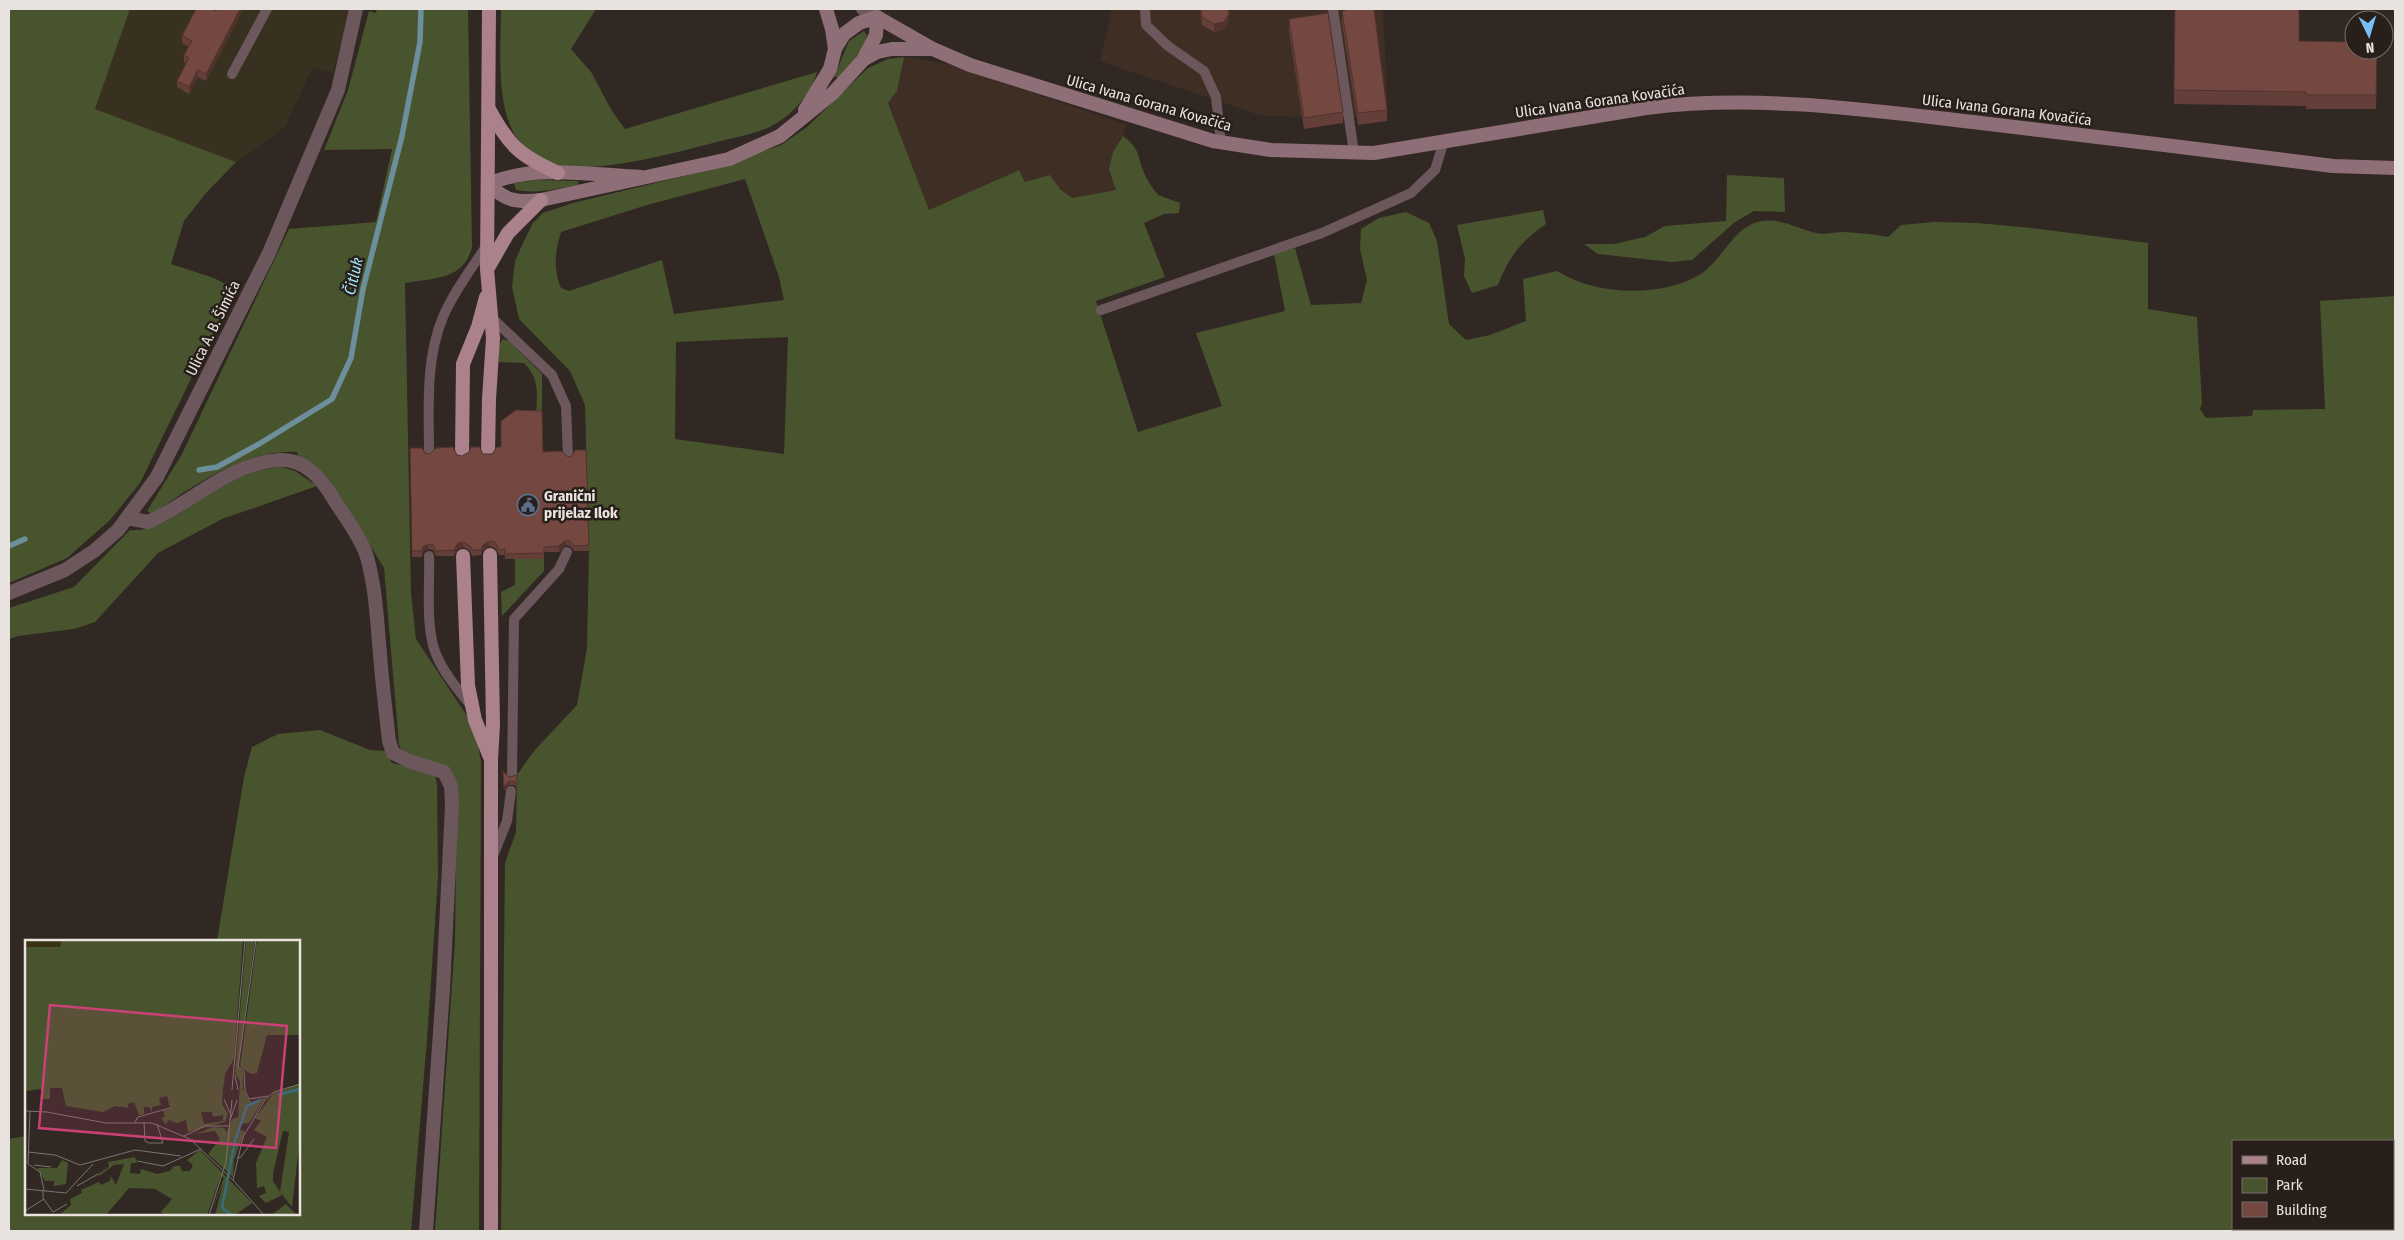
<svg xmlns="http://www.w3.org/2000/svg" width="2404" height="1240" viewBox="0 0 2404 1240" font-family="'Fira Sans Condensed',sans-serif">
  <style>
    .commercial { fill: #383120 }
    .industrial { fill: #3f2e24 }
    .green { fill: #48542d; fill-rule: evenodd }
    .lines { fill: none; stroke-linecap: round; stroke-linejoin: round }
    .stream { stroke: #6d8f9b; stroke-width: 5.5 }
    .service { stroke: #6b575c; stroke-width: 10 }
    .minor { stroke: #6b575c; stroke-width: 14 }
    .tertiary { stroke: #6b575c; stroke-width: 14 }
    .secondary { stroke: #8f6f77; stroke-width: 14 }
    .primary { stroke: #ab818c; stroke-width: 14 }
    .wall { fill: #643e38 }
    .shaded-wall { fill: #51322e }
    .building { fill: #744841; stroke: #51322e }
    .labels { text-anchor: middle; stroke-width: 5; stroke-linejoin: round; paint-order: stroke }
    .street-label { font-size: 15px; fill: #e9e3e0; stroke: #281f1a }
    .poi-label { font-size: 15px; font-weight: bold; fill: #e9e3e0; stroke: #281f1a; text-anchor: start }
    .water-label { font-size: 16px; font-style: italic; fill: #a4e5fe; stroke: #281f1a }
    .inset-river { fill: none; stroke: #386b7d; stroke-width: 2.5 }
    .inset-road { fill: none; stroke: #7b736f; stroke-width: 1 }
    .view { fill: #ca4176; fill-opacity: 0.15; stroke: #ca4176; stroke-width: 2.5 }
    .inset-edge { fill: none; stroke: #e9e3e0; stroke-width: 2.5 }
  </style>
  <rect width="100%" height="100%" fill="#322823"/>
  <!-- commercial -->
  <path class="commercial" d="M130,9H350L333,73L312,68L285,127L236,162L95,109Z"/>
  <!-- industrial -->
  <path class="industrial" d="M1112,9H1383L1388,114L1343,118L1262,116L1100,61Z
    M904,57L949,64L1126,125L1123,136L1113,152L1116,190L1072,198L1060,189L1050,175L1025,182L1019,170L929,210L888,103L897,91Z"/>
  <!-- green -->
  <path class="green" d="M9,9H130L95,109L236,162L206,193L184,221L171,264L214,278L235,289L140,483L110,520L67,558L9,583Z
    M377,9H468L472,247C464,280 434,278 405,283L411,593L416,639L475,728L481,762L479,1231H435L455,941L457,785L402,752L399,745L384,568L329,479L313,464L299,458L297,452C249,448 191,486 153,514L147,511L182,454L289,229L376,222L392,149L324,150L348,90L369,11L376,13Z
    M501,9H596L571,49L591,72L612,111L625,129L817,72C812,92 793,114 775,124C760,133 738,137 721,141C677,152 601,174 557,165C541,161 527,152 517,138C495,107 501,46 501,9Z
    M864,31L867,35C864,52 850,64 839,77H834L849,41Z
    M904,57L897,91L888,103L929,210L1019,170L1025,182L1050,175L1060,189L1072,198L1116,190L1109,169L1113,152L1123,136C1139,148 1137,153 1143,170C1146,179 1152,187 1158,195L1180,203L1179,213L1164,214L1144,223L1165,277L1096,301L1138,432L1222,406L1196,333L1285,311L1274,254L1295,248L1311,305L1361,303L1367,280L1360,249L1361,229L1379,218L1406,212L1429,223L1437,241L1449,324L1466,340L1490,335L1526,321L1523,279L1557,271C1594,295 1661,298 1699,275C1721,262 1730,233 1754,223C1775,215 1796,228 1816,233C1825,235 1834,232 1843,232C1858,233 1873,234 1888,237L1901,225L1934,222L1977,223L2032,228L2148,243V309L2197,317L2202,403L2200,409L2206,418L2252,416L2253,410L2325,409L2320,301L2395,296V1231H501L505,863L516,832L517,775L534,751L577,705L587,648L589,551L585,405L570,371L519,319L512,287L515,261L523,243L533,223L543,213L573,203L713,169L781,145L807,127L868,68L888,59ZM745,179L779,277L784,300L674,314L662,260L569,291L561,288C553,269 555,252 561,232L647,205ZM788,337L784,454L675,439L676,342ZM2233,1141H2393V1229H2233Z
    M1727,175L1784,178L1785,212L1754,211L1735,222L1692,260L1671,262L1598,254L1584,244H1614L1645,237L1665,226L1726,221Z
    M538,180L578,181V185C555,189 539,194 516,190L514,183Z
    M1543,210L1546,224C1522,240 1508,258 1498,285L1472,293L1464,276L1465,259L1457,225Z
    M503,339L509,341L542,374V416H536C537,394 540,379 524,363L499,362V345Z
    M281,467L295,471L317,486L222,519L158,553L95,622L74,629L18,636L9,639V608L74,587L130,530C160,534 199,497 226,484C243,475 261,469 281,467Z
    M515,559H544V571L502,616L501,592L515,585Z
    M320,730L370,750L385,751L392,763L434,772L437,784L438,877L427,1039L411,1231H9V1139L26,1136V1214H299V941H217L244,777L252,747L278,734Z"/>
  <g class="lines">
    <!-- stream -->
    <path class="stream" d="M199,470L217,467L259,444L332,399L351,358L363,289L402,136L420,42L421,9
      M9,546L25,539"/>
    <!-- service -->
    <path class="service" d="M1145,9L1146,25L1168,46L1204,71L1216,97L1221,143
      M1333,9L1354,153
      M232,74L267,9
      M1101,310L1322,233L1411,193L1435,170L1444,141
      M493,319L552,375L566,406L568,456
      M429,453C429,408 425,360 443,317C454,291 472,268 487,245
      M429,556C430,585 426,617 433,645C439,668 457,688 471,706
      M512,775L514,619L559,569L567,552
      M493,856L507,821L511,791"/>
    <!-- minor -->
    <path class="minor" d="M127,518L148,522C192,503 229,463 280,460C305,459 322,479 333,498C344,516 361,537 367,557C376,589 377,622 380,654C382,683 386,712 389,741L393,753L409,761L444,772L451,786L452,805L443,989L426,1231
      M9,593L65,570L94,551L118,530L157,477L269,253L338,90L356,9"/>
    <!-- tertiary -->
    <path class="tertiary" d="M863,9L877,17"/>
    <!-- secondary -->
    <path class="secondary" d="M826,9L832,29L835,49
      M877,17L933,49L970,65L1213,141L1271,150L1374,153L1646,108C1758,94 1869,110 1981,123C2098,137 2216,151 2333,166L2395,168
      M864,58L876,35L877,17
      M805,110L830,69L835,49L844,34L859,23L877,17
      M641,177C592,175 534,164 488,184C506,201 516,203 541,200L729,159L780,136L833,93L864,59L877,52L892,49H930"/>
    <!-- primary -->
    <path class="primary" d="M489,109C509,146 520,156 558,173
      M489,266L508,233L541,200
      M488,452L489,399L493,338L487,269L489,9
      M462,453L463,364L478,327L486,297
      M490,555L493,724L491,760V1231
      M463,556L468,685L475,720L490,757"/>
  </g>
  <!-- wall -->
  <path class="wall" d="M218,9H243L206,81L198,77L189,94L177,87V81L186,63L184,62V55L189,47L182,43V36L216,11Z
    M1200,9H1228L1229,21L1224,29L1214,32L1202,25Z
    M1343,9H1374L1387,110V121L1358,125L1342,23V11H1343Z
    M2175,9L2299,41L2377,50L2376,109H2306V106L2174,104Z
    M1289,19L1343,112V123L1304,129L1289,31Z
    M410,448L430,454L457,455L462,456L483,454H492L543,452L568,457L586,450L589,551H574L570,546L566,545L559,552H544V559H505V555H499L495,548L489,546L483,550L481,555L472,556L470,551L463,547L458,549L454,556H436L433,550L428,549L423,552L422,557H412Z
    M503,775L509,777L517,775V788L515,785H509L504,791Z"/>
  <!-- shaded-wall -->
  <path class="shaded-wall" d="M240,9H243L206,81V74Z
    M1229,14V21L1224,29L1214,32V24Z
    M198,70V77L189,94V87Z
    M566,540V545L559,552V546Z
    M489,541V546L483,550L481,555V550L483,545Z
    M463,542V547L458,549L454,556V550L458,543Z
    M428,544V549L423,552L422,557V551L423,547Z
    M509,781V785L504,791V787Z"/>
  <!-- building -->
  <path class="building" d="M196,9H212L216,11L218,9H240L206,74L198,70L189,87L177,81L189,58L184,55L192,41L182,36Z
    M1201,9H1228L1229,14L1224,22L1214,24L1202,17Z
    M1344,9H1374L1387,110L1358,113L1342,11H1345Z
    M2175,9H2299V41L2354,42V50H2377L2376,95H2306V92L2174,90Z
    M1328,13L1343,112L1304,118L1289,19Z
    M516,410L542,411L543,452L561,451L568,457L572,456L575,450H586L589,545L574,546L570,541L566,540L559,546L544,547V553L505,554V549L499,550L495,542L489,541L483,545L481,550H472L470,546L463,542L458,543L454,550L436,551L433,545L428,544L423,547L422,551H412L410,448H422L425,453L430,454L436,448L453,447L457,455L462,456L469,452L471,447H479L483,454H492L497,447H501V421Z
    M503,771L509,777L517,775V785L515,782L509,781L504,787Z"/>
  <!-- icons -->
  <defs>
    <g id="civic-ring" transform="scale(1.125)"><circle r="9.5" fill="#281f1a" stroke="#5c6f8a" stroke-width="1.5"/><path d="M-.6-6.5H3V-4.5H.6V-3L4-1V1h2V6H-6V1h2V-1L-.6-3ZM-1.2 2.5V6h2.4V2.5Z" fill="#5c6f8a"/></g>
  </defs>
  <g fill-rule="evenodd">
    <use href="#civic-ring" x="528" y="505"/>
  </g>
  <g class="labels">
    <!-- street labels -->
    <g class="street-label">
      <text transform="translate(1600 101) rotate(-8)" y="5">Ulica Ivana Gorana Kovačića</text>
      <text transform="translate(1149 103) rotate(16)" y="5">Ulica Ivana Gorana Kovačića</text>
      <text transform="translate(2007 110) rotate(7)" y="5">Ulica Ivana Gorana Kovačića</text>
      <text transform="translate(213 328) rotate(-64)" y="5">Ulica A. B. Šimića</text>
    </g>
    <!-- poi labels -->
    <g class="poi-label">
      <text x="544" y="501">Granični<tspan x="544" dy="17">prijelaz Ilok</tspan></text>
    </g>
    <!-- water labels -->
    <g class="water-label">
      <text transform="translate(353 276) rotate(-77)" y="6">Čitluk</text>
    </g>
  </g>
  <!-- overview -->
  <g transform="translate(25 940)">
    <rect width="275" height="275" fill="#322823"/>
    <path d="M36,0H218L209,119L200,134L198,149L197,164L203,174L200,182L163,192L161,180L152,183L143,180L141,185L136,178L140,177L138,171L145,169L142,156L134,158L136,165L127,167V172L124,167H119V174L114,175L109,162L103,164V168L90,166L78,172L41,166L37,148H25V159H16V149L0,151V7H35ZM176,172H187L188,177L198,175V181L179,184ZM230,0L213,127L218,132V149L223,159L227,162L241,157L224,183L216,184L214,190L220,191L209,220L208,237L183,214L195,199L190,191L171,194L188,187L199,188L202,192L207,179L213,177L215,142L210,133L221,1ZM232,0H275V95H242L232,133L226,134L215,127ZM275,144V198L267,267L255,252L264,192L258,191L248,233V241L257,255L241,263L234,256L241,253L239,246L232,248L231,223L242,197L229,190L236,181L230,178L249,153ZM175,210L227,263L210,275H190L198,244L185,275L199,238L196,235L182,275H139L136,272L147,259L130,249L104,248L81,275H34L46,265L45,259L57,253L56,250L74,242L76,245L85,241L86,236L91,245L99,224L89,225L74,236L73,234L84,227L83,222L110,217L112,223H106L105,233L115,234L116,229L132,234L145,231L149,226H155L157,231H165L168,225L162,220ZM37,220L43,223L41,244L29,246V241H20L12,228H32ZM261,264L272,275H247L248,274Z" fill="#48542d" fill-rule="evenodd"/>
    <path d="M0,0H36L35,7H0Z" fill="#3a3211"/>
    <path class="inset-river" d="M253,155L275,149M207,275L197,268L210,201L222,166L235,160"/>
    <path class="inset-road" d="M231,0L213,127L219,131L220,151L224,159L243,156M210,135L213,150M207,150L220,0M199,159L205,173M0,171L22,172L81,183H127L165,199M5,171L3,224L15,232L19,250M205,180L212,160M110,182L113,177L145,168M119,182L120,201L124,203H138L132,184M159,196L180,186H204M165,199L208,240L239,275M3,212L30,215L55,225L110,210L156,216M212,218L216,217L229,199M112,221L138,226L176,209M9,225L26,227M208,240L218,197L240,160L249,152L275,144M52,246L73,234M0,249L41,253L68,224M18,250V258L28,272L42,264M0,271L19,259M184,275L201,222L207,160"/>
    <path class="view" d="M25,65L262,86L251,208L14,188Z"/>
    <rect width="275" height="275" class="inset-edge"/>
  </g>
  <!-- border -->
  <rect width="2404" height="1240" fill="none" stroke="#e9e3e0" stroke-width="20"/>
  <!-- legend -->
  <rect x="2232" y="1140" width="162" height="90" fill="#281f1a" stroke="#756d69"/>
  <rect x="2242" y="1156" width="25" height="8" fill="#ab818c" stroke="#756d69"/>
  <text x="2276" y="1165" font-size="15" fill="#e9e3e0">Road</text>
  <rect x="2242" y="1178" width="25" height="15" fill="#48542d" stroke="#756d69"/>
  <text x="2276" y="1190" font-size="15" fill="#e9e3e0">Park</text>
  <rect x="2242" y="1202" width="25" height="15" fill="#744841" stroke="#756d69"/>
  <text x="2276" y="1215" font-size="15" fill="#e9e3e0">Building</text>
  <!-- north arrow -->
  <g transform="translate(2369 35) rotate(175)"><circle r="24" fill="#281f1a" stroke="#756d69"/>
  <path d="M0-4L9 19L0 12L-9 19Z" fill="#77bff7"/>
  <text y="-8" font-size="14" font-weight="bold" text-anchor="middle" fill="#e9e3e0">N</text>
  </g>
</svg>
